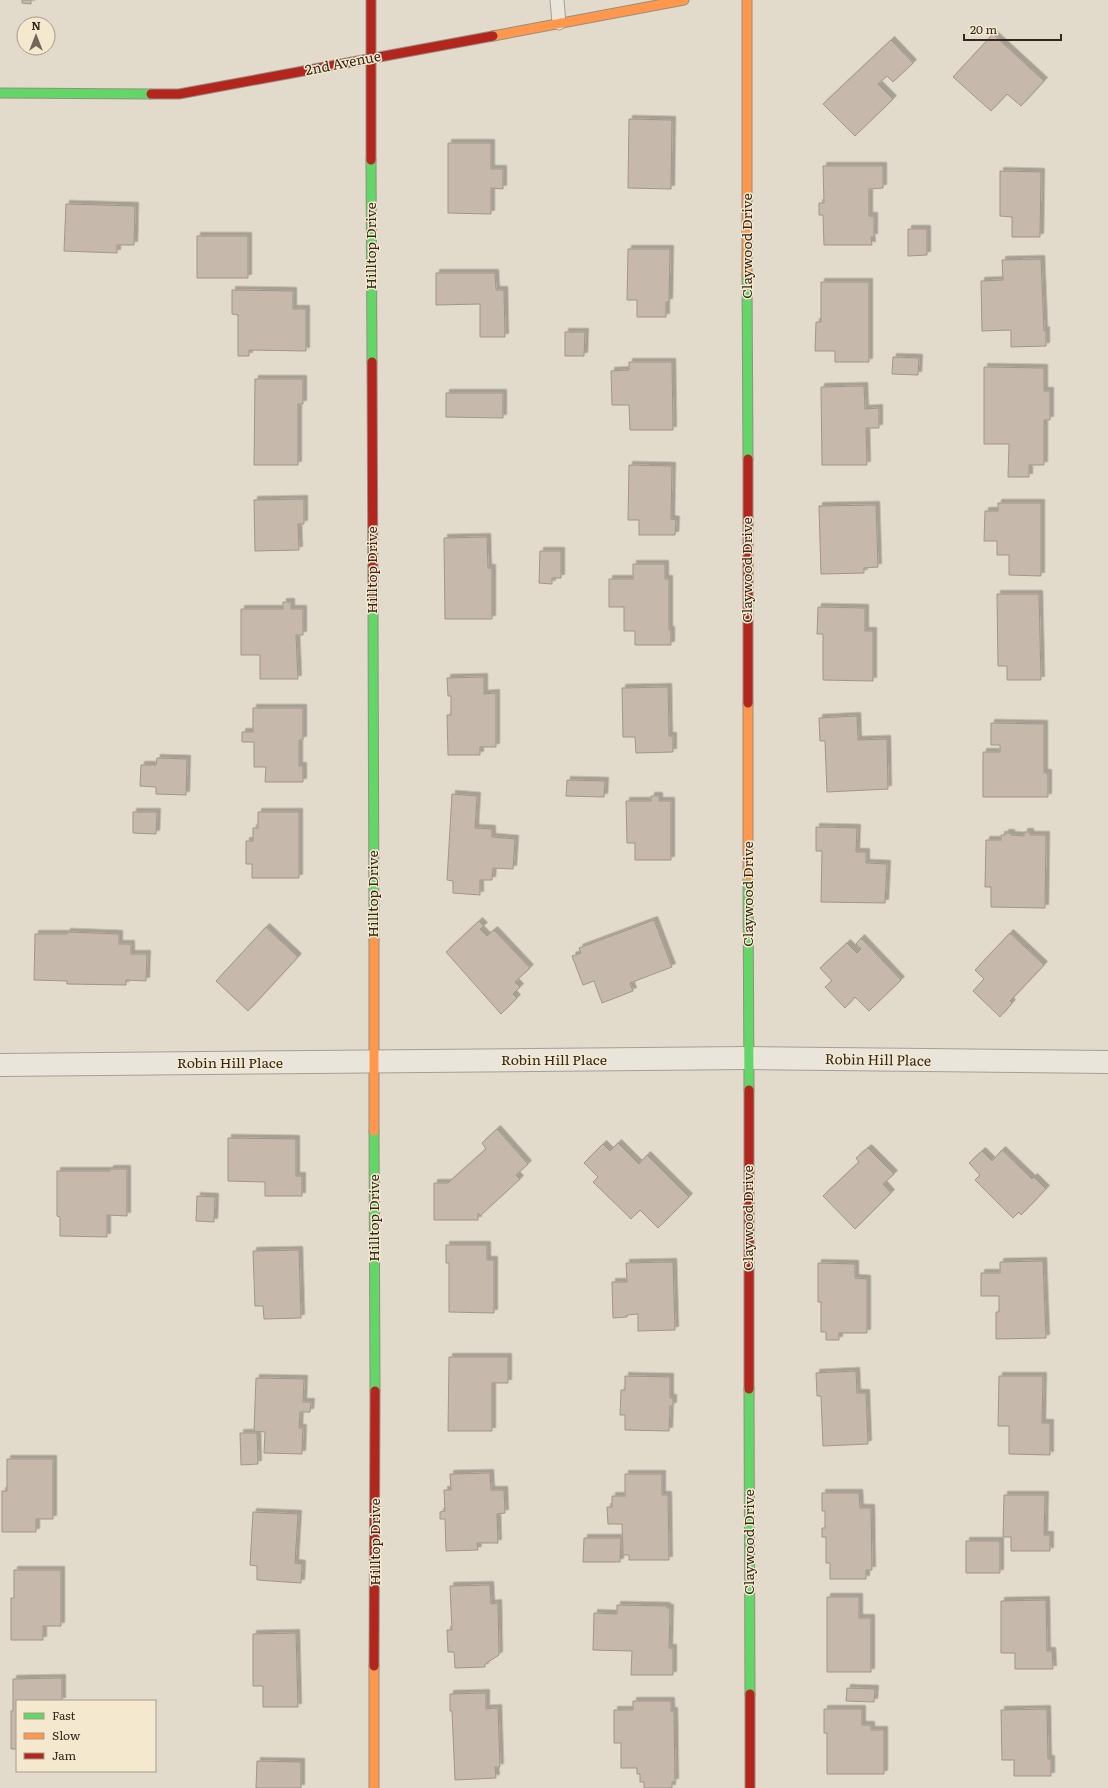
<svg xmlns="http://www.w3.org/2000/svg" width="1108" height="1788" viewBox="0 0 1108 1788" font-family="Literata,serif">
  <style>
    .building { fill: #c6b8ab; stroke: #a29689; filter: url(#shadow) }
    .lines { fill: none; stroke-linecap: round; stroke-linejoin: round }
    .lane-casing { stroke: #a79f93; stroke-width: 15 }
    .street-casing { stroke: #a79f93; stroke-width: 24 }
    .fast-casing { stroke: #968e83; stroke-width: 11 }
    .slow-casing { stroke: #968e83; stroke-width: 11 }
    .jam-casing { stroke: #968e83; stroke-width: 11 }
    .lane { stroke: #eae5db; stroke-width: 13 }
    .street { stroke: #eae5db; stroke-width: 22 }
    .fast { stroke: #63d668; stroke-width: 9 }
    .slow { stroke: #ff974d; stroke-width: 9 }
    .jam { stroke: #b3261e; stroke-width: 9 }
    .labels { text-anchor: middle; stroke-width: 3; stroke-linejoin: round; paint-order: stroke }
    .street-label { font-size: 14px; fill: #34271c; stroke: #f4e9ce }
  </style>
  <defs>
    <filter id="shadow"><feDropShadow dx="3.5" dy="-3.5" stdDeviation="0" flood-color="#0004"/></filter>
  </defs>
  <rect width="100%" height="100%" fill="#e2daca"/>
  <!-- building -->
  <path class="building" d="M22,0H31V4L22,3Z
    M993,34L1044,81L1021,106L1007,94L991,111L953,77Z
    M891,40L913,63L893,82L887,76L878,84L893,99L855,136L823,104Z
    M629,119L672,120L671,189L628,188Z
    M448,143H491V169H503V189L491,188V214L448,213Z
    M823,166H883V188L869,189V216H874V237H871L872,245H824L823,215H819V203H824Z
    M1000,171L1041,172L1040,237H1012V217L1000,216Z
    M66,204L135,206L134,245H117V253L64,251Z
    M908,229H927V255L908,256Z
    M197,236H248V278H197Z
    M628,249H670L669,302H666V317H637V300H627Z
    M1041,259L1044,331L1046,330V346L1011,347V330L982,331L981,281L1003,280L1002,260Z
    M436,273H495L496,290H504L505,337H480V304L436,305Z
    M821,282H869V362H835V351H815L816,322H821Z
    M232,290L293,291V309H306V351L249,350V356H238V315L232,314Z
    M565,332H585L584,356H565Z
    M893,357L919,358L918,375L892,374Z
    M629,362H672L673,430H630L629,405H612L611,371L629,370Z
    M984,367L1044,368V391H1050V420H1044V465H1029V477H1008L1009,444H984Z
    M255,379H303V404H298V465H254Z
    M864,386L865,409L879,408V428H866L867,465H822L821,387Z
    M446,393H503V418L446,417Z
    M629,465L672,466L671,519L676,520L675,535H639V520H628Z
    M304,499V524H298L299,550L255,551L254,500Z
    M998,503H1041V576L1009,575V555H997V541H984L985,511H998Z
    M876,505L878,567L864,568V573L821,574L819,506Z
    M487,537L488,568H492V619H445L444,538Z
    M540,551H561V578H552V584L539,583Z
    M633,564H665V579H669V630H671V645H635V631H624V607H609V579H633Z
    M997,594H1039L1041,680H1007V666H998Z
    M283,602H291V609H303V635H296L298,679H260V655H241V609H283Z
    M818,607L865,608V631H873V681L823,680V634H817Z
    M484,677V694L496,693V747H480V755H448L447,715H451V696H448L447,678Z
    M668,687L669,736H673V752L636,753L635,737H623L622,688Z
    M253,708H303V740H299V766H303V782H265L266,767H254V742H242V732H253Z
    M857,716L858,740L887,739L888,789L827,792L825,741H820L819,718Z
    M991,723L1044,724V773H1048V797H983V752H1000V745H991Z
    M157,758L187,759L186,795L156,794V787L140,786L141,765H156Z
    M567,780L605,781L604,797L566,796Z
    M452,794L477,796L475,828L492,829V837L515,839L513,869L493,868L492,880H480V895L453,893V881L447,880Z
    M651,796H659V801H671V860H635V843H627L626,801H651Z
    M133,812H157L156,834L133,833Z
    M258,812H299V878H252V864H246V841H253V828H258Z
    M816,827L857,828L856,852H866V863L887,864L885,903L821,902L822,851H816Z
    M1024,832H1030V835H1046L1045,908L991,907V887H985L986,840H1001V835H1005V833H1011V835L1024,836Z
    M654,920L672,967L630,983L633,991L602,1003L594,981L583,985L572,956L581,953L579,948Z
    M479,921L484,926L480,929L487,936L494,930L530,968L515,982L520,987L513,994L517,998L501,1014L446,952Z
    M266,927L298,957L248,1011L216,981Z
    M67,932L119,934V944H131V954H147L146,981L126,980V985L67,984V981L34,980L35,934H67Z
    M1010,933L1044,965L1010,1001L1012,1003L1000,1017L973,991L984,979L975,970Z
    M861,938L901,980L869,1011L855,997L845,1008L825,987L832,981L820,968L847,943L857,953L861,949L856,944Z
    M497,1129L528,1164L516,1175L520,1179L480,1216L478,1213V1220H434V1183H448L486,1149L482,1143Z
    M228,1138L296,1139V1176H302V1196H265V1182L228,1181Z
    M618,1143L639,1164L647,1155L689,1197L658,1228L640,1210L631,1219L593,1182L598,1177L584,1163L603,1144L610,1151Z
    M868,1148L894,1174L883,1184L891,1193L855,1229L823,1196L859,1162L856,1158Z
    M1002,1150L1032,1179L1034,1177L1046,1189L1021,1215L1019,1212L1013,1218L975,1180L980,1175L969,1163L982,1151L992,1161Z
    M110,1169H127V1216L107,1215V1237L60,1236V1217L57,1216V1171H110Z
    M197,1196L215,1197L214,1222L196,1221Z
    M446,1245H487V1260H494V1313L449,1312V1263H446Z
    M299,1250L301,1318L264,1319L263,1306H255L253,1251Z
    M1043,1261L1046,1338L996,1339V1312H999V1296H981V1273H1000V1262Z
    M673,1262L675,1330L638,1331V1314L627,1315V1317L613,1318L612,1282H627L626,1263Z
    M818,1263L855,1264V1278L867,1279V1333H839V1340H826V1332H821V1302H818Z
    M449,1357H508V1383H492V1431H448Z
    M856,1371L857,1393H866L868,1444L823,1446L821,1396H817L816,1373Z
    M625,1376L670,1377V1398H673V1406H670L669,1431L625,1430V1415H620L621,1390H625Z
    M999,1376H1043L1042,1423H1050V1455L1009,1454V1426H998Z
    M256,1378L304,1379L303,1402H311L310,1412H300L299,1428H303L302,1454L264,1453L265,1432L254,1431Z
    M240,1433H257L258,1464L241,1465Z
    M7,1459H53V1519H36V1532H2V1491H7Z
    M490,1473L491,1490H504L505,1513L497,1514L498,1543H477L478,1550L446,1551L445,1519H440V1512L445,1511L444,1490H451L450,1474Z
    M625,1474H662V1495H668L669,1560H629V1555H623L622,1524H608L607,1507H612V1496H625Z
    M822,1493H859L860,1508H871L872,1570H866V1579H830V1563H826V1537H822V1528H825V1511H822Z
    M1004,1495H1045L1044,1535H1050V1551H1011V1537H1003Z
    M253,1512L298,1514L295,1563L302,1564L301,1583L257,1580V1566L250,1565Z
    M584,1538H621L620,1562H583Z
    M966,1541H1000V1573H966Z
    M14,1570H61V1626H43V1640H11V1598H14Z
    M490,1585L491,1604L498,1603L499,1655L485,1664V1667L455,1668L454,1652H448L447,1630H452L450,1586Z
    M827,1597H859V1618H871V1672H827Z
    M1046,1600L1047,1651H1052L1053,1669H1015V1653H1001V1601Z
    M617,1605L667,1606V1608H670L669,1648H673V1675H631L632,1651L593,1650L594,1613L617,1614Z
    M296,1633L298,1707H263V1686H253V1634Z
    M62,1678V1701H17V1749H11V1711H13V1679Z
    M847,1688L875,1689L874,1702L846,1701Z
    M486,1693V1709L498,1708L500,1767H495L496,1778L455,1780L452,1711H450V1694Z
    M633,1701H671V1711H674L675,1782H672V1788H644V1782H640V1774H637V1768H621V1743H614V1710H633Z
    M824,1709H862V1725H871V1730H884V1774H827V1733H824Z
    M1047,1709L1048,1759H1051V1776H1014V1760H1002L1001,1710Z
    M257,1761L301,1762V1788H256Z"/>
  <g class="lines">
    <!-- lane casing -->
    <g class="lane-casing">
      <path id="lane" d="M557,0L559,23"/>
    </g>
    <!-- street casing -->
    <g class="street-casing">
      <path id="street" d="M0,1065L748,1058L1108,1062"/>
    </g>
    <!-- fast casing -->
    <g class="fast-casing">
      <path id="fast" d="M0,93L151,94
        M371,160L372,362
        M747,275L748,459
        M373,606L374,940
        M748,876L749,1090
        M374,1131L375,1391
        M749,1389L750,1694"/>
    </g>
    <!-- slow casing -->
    <g class="slow-casing">
      <path id="slow" d="M747,0V275
        M493,36L684,0
        M748,703V876
        M374,940V1131
        M374,1788V1666"/>
    </g>
    <!-- jam casing -->
    <g class="jam-casing">
      <path id="jam" d="M371,0V160
        M151,94H179L493,36
        M372,362L373,606
        M748,459V703
        M749,1090V1389
        M374,1666L375,1391
        M750,1694V1788"/>
    </g>
    <!-- lane -->
    <use href="#lane" class="lane"/>
    <!-- street -->
    <use href="#street" class="street"/>
    <!-- fast -->
    <use href="#fast" class="fast"/>
    <!-- slow -->
    <use href="#slow" class="slow"/>
    <!-- jam -->
    <use href="#jam" class="jam"/>
  </g>
  <g class="labels">
    <!-- street labels -->
    <g class="street-label">
      <text transform="translate(343 63) rotate(-11)" y="5">2nd Avenue</text>
      <text transform="translate(371 246) rotate(-90)" y="5">Hilltop Drive</text>
      <text transform="translate(747 246) rotate(-90)" y="5">Claywood Drive</text>
      <text transform="translate(372 570) rotate(-90)" y="5">Hilltop Drive</text>
      <text transform="translate(747 570) rotate(-90)" y="5">Claywood Drive</text>
      <text transform="translate(373 894) rotate(-90)" y="5">Hilltop Drive</text>
      <text transform="translate(748 894) rotate(-90)" y="5">Claywood Drive</text>
      <text x="554" y="1065">Robin Hill Place</text>
      <text transform="translate(878 1060) rotate(1)" y="5">Robin Hill Place</text>
      <text x="230" y="1068">Robin Hill Place</text>
      <text transform="translate(374 1218) rotate(-90)" y="5">Hilltop Drive</text>
      <text transform="translate(748 1218) rotate(-90)" y="5">Claywood Drive</text>
      <text transform="translate(375 1542) rotate(-90)" y="5">Hilltop Drive</text>
      <text transform="translate(749 1542) rotate(-90)" y="5">Claywood Drive</text>
    </g>
  </g>
  <!-- legend -->
  <rect x="16" y="1700" width="140" height="72" fill="#f4e9ce" stroke="#a79b87"/>
  <rect x="24" y="1713" width="20" height="6" fill="#63d668" stroke="#a79b87"/>
  <text x="52" y="1720" font-size="12" fill="#34271c">Fast</text>
  <rect x="24" y="1733" width="20" height="6" fill="#ff974d" stroke="#a79b87"/>
  <text x="52" y="1740" font-size="12" fill="#34271c">Slow</text>
  <rect x="24" y="1753" width="20" height="6" fill="#b3261e" stroke="#a79b87"/>
  <text x="52" y="1760" font-size="12" fill="#34271c">Jam</text>
  <!-- north arrow -->
  <g transform="translate(36 36)"><circle r="19" fill="#f4e9ce" stroke="#a79b87"/>
  <path d="M0-3L7 15L0 10L-7 15Z" fill="#716659"/>
  <text y="-6" font-size="11" font-weight="bold" text-anchor="middle" fill="#34271c">N</text>
  </g>
  <!-- scale -->
  <path d="M964 34v6h97v-6" fill="none" stroke="#34271c" stroke-width="2"/>
  <text x="970" y="34" font-size="12" fill="#34271c" stroke="#f4e9ce" stroke-width="3" paint-order="stroke">20 m</text>
</svg>
